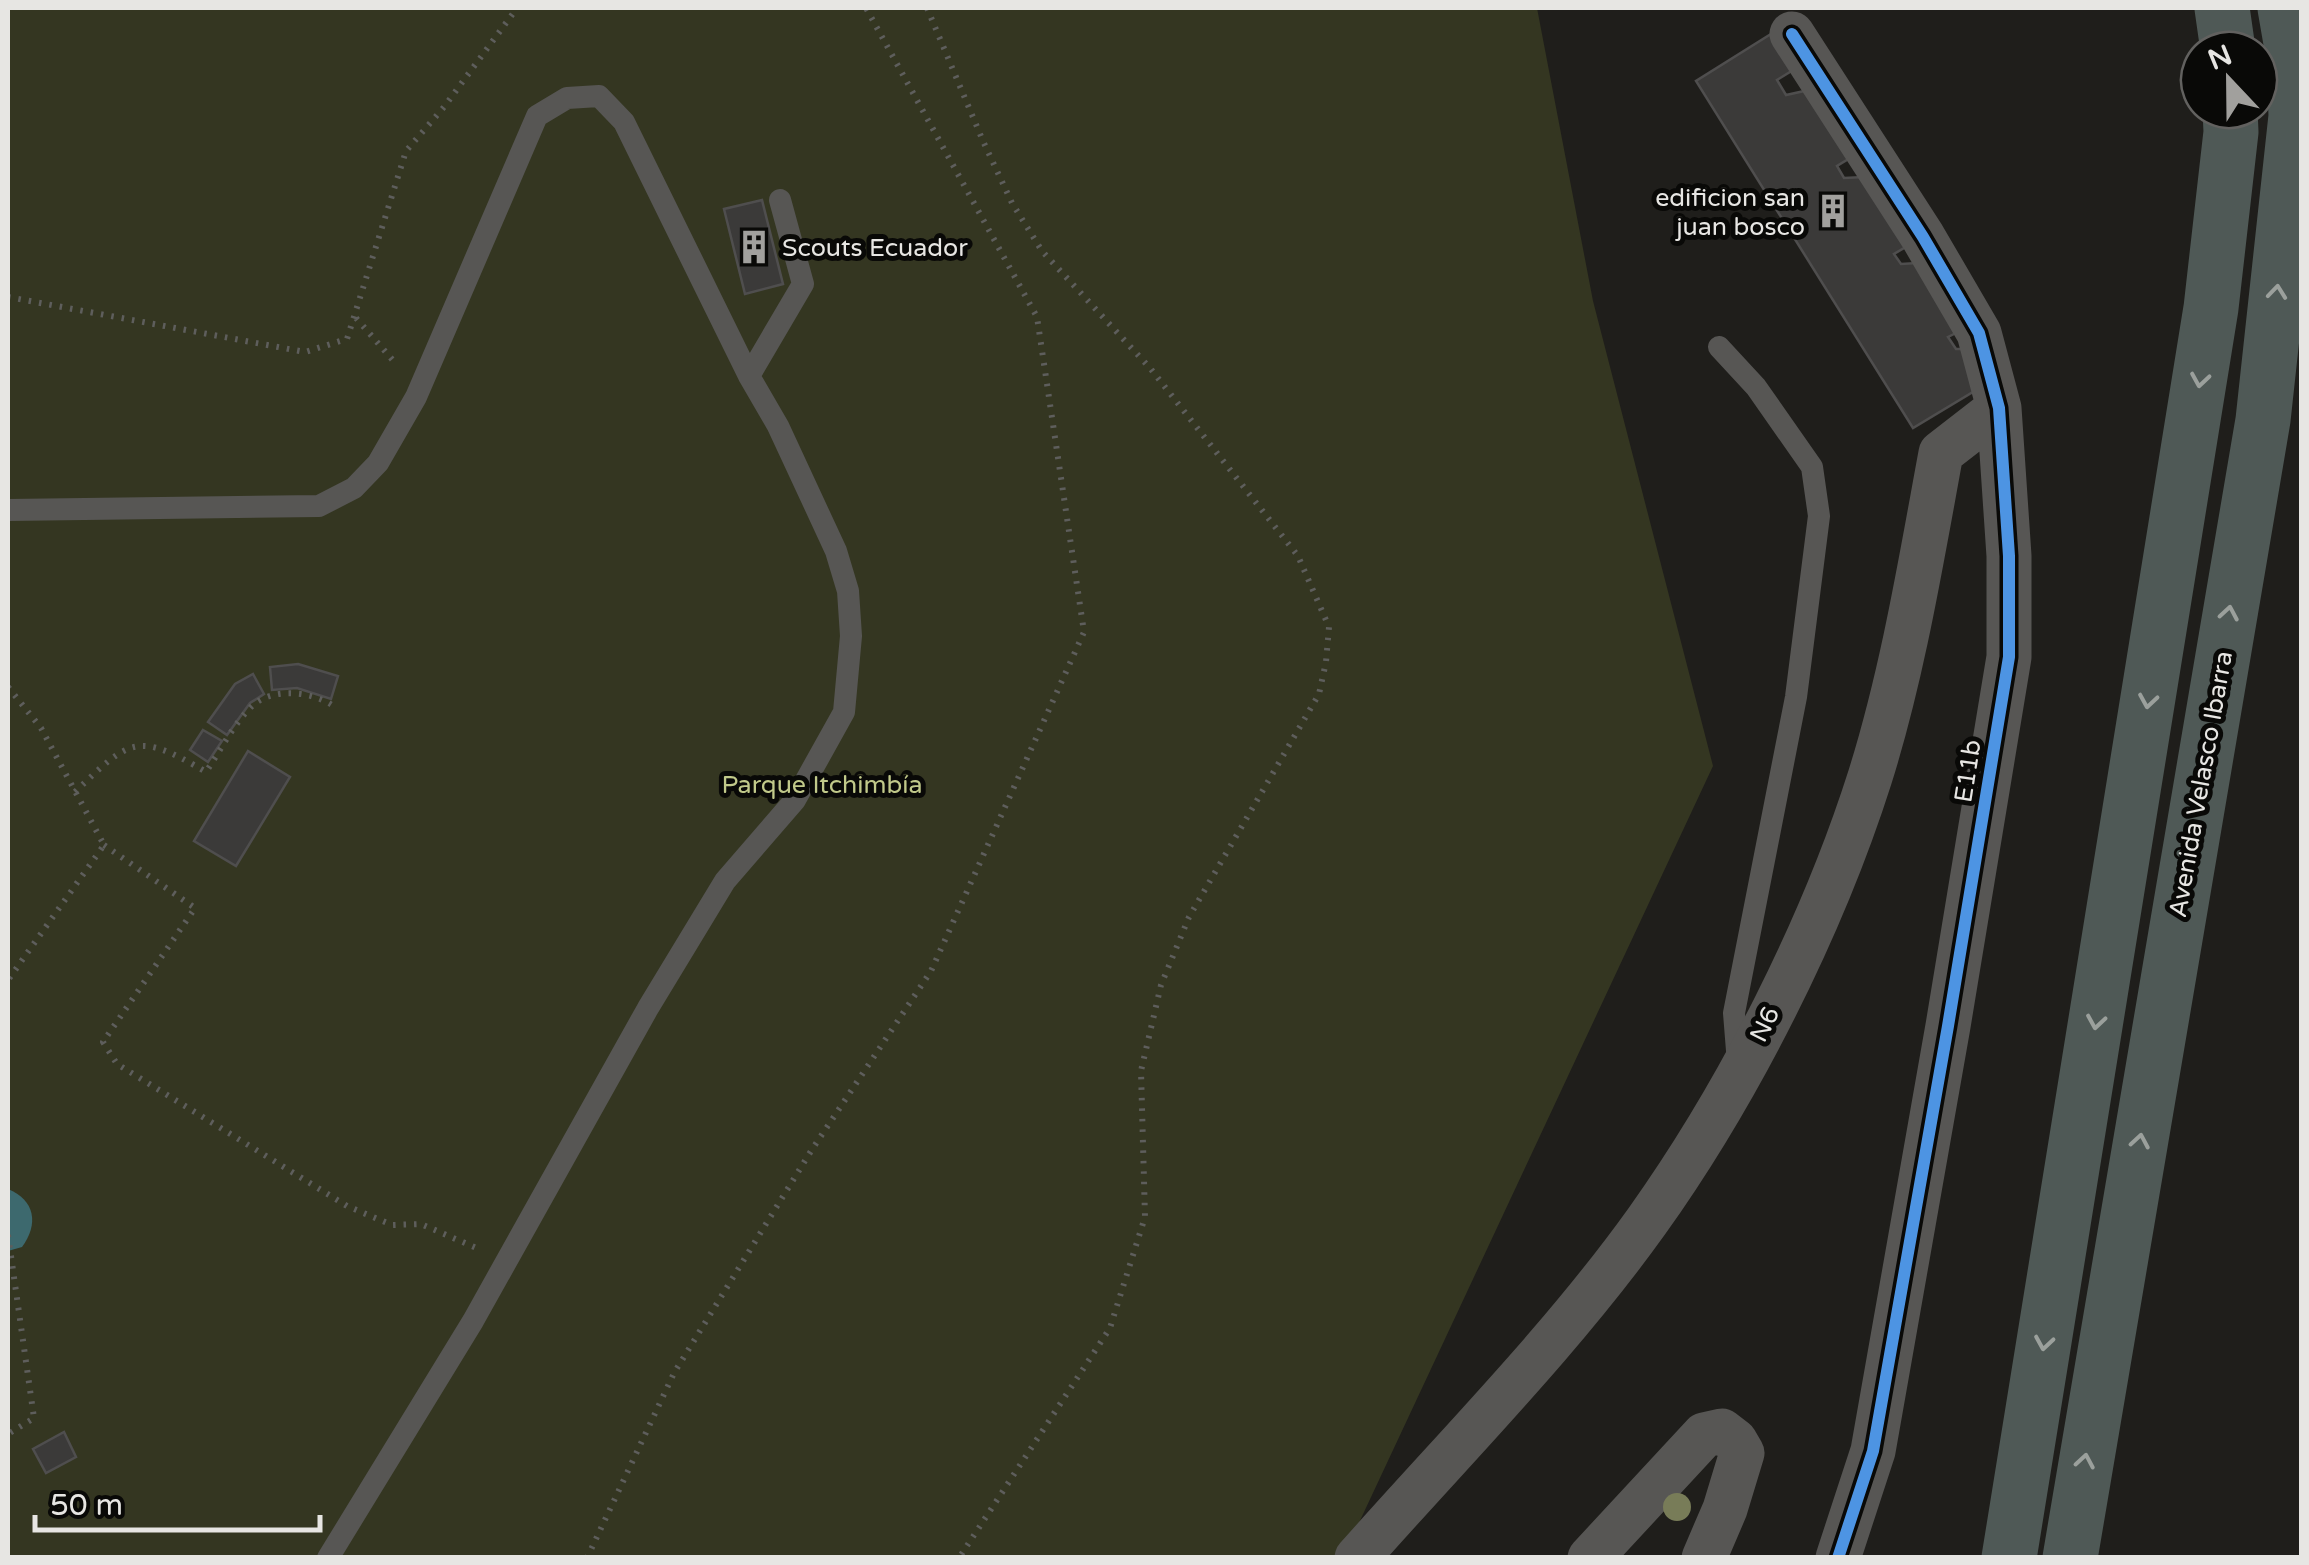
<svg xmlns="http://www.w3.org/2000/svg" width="2309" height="1565" viewBox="0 0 2309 1565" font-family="'Varela Round',sans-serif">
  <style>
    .green { fill: #343621 }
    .water { fill: #3d696e }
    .building { fill: #3b3a39; stroke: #4f4e4e; stroke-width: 2.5 }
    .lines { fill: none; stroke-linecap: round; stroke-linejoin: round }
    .path { stroke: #5e5e5c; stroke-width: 6; stroke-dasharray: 2.5 8; stroke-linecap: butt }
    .lane { stroke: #575654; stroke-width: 22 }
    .street { stroke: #575654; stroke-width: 45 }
    .primary { stroke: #4f5956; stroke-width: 55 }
    .cycleway-casing { stroke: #090907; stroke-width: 19 }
    .cycleway { stroke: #4d94e3; stroke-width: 12 }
    .tree { fill: #787c58 }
    .oneway { stroke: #9ba09c }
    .labels { text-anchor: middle; stroke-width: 10; stroke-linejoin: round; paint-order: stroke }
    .poi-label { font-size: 25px; fill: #e7e6e3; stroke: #090907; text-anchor: end }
    .street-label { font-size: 25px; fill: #e7e6e3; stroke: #090907 }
    .park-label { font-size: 25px; fill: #c1c98a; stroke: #090907 }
  </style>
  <rect width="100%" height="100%" fill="#1f1e1b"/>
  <!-- green -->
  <path class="green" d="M8,8H1537L1593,301L1713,766L1343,1557L8,1558Z"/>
  <!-- water -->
  <path class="water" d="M8,1189C35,1200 39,1224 22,1247L8,1251Z"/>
  <!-- building -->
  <path class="building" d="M1771,34L1793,70L1777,80L1786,95L1809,90L1850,158L1837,166L1844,178L1864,177L1909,245L1894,254L1901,264L1917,263L1958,332L1948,337L1956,349H1969L1991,381L1913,428L1696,81Z
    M762,200L783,284L745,294L724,209Z
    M298,664L338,676L331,699L297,688L272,690L270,667Z
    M253,674L264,694L250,703L227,735L208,722L235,684Z
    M203,730L222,741L208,762L190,750Z
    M248,751L290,777L236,866L194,841Z
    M64,1432L76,1457L46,1473L33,1449Z"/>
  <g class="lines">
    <!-- path -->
    <path class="path" d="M927,8L983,141L1012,203L1042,251L1150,368L1298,556L1329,627L1326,662L1319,694L1189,917L1161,985L1141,1071L1145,1217L1110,1328L959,1558
      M8,297L305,352L347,339L406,151L444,107L517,8
      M356,318L397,365
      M8,687L41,728L104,845L8,980
      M75,792C130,739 137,731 206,772C220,751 233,725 251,707C271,687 310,691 332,705
      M104,845L195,908L103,1042L117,1064L347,1206L392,1225L421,1224L481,1250
      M8,1235L34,1418L8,1434
      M587,1558L674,1373L811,1151L931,971L1084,632L1037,317L866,8"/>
    <!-- lane -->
    <path class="lane" d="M1719,347L1756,387L1812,467L1819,516L1796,697L1734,1013L1738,1063
      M749,376L803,284L780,200
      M8,510L319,506L354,488L378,463L416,397L537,116L567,98L599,96L624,122L749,376L778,426L836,551L848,591L851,636L844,712L795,800L725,881L648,1008L473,1321L328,1558"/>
    <!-- street -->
    <path class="street" d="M1792,34L1923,237L1979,333L1999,408L2009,556V657L1948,1026L1873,1451L1838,1558
      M1357,1558C1455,1447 1561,1341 1647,1221C1739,1092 1822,928 1870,777C1903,672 1921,561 1941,453L1999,408
      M1590,1558L1704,1435L1722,1431L1735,1441L1742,1453L1725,1509L1704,1558"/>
    <!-- primary -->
    <path class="primary" d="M2222,8L2228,50
      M2009,1558L2211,308L2231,132L2230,110
      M2070,1558L2263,420L2296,116L2294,60L2285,8"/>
    <!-- cycleway casing -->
    <g class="cycleway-casing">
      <path id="cycleway" d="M1792,34L1923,237L1979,333L1999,408L2009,556V657L1948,1026L1873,1451L1838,1558"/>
    </g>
    <!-- cycleway -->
    <use href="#cycleway" class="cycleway"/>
  </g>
  <!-- trees -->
  <circle class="tree" cx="1677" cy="1507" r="14"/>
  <!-- one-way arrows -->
  <defs><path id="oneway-chevron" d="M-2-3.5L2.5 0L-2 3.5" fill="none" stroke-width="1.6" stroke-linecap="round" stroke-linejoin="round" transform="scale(2.5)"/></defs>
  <g class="oneway">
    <use href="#oneway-chevron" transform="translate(2277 292) rotate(-84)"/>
    <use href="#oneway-chevron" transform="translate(2200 380) rotate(99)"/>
    <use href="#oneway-chevron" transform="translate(2229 613) rotate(-80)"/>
    <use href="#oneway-chevron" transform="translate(2148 701) rotate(99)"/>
    <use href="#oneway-chevron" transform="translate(2096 1022) rotate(99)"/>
    <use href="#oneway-chevron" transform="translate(2140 1141) rotate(-80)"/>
    <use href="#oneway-chevron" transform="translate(2044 1343) rotate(99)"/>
    <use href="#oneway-chevron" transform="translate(2085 1461) rotate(-80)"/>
  </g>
  <!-- icons -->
  <defs>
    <g id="building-bare" transform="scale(2.7)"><path d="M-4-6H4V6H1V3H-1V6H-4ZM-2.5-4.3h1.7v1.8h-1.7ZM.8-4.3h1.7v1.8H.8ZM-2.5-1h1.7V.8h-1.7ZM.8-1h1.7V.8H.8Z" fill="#a1a09d" stroke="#090907" stroke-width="2.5" paint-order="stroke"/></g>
  </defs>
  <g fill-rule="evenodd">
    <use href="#building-bare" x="1833" y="211"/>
    <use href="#building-bare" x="754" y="247"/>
  </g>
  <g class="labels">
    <!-- poi labels -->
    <g class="poi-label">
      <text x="1805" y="206">edificion san<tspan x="1805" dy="29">juan bosco</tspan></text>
      <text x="782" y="256" text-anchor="start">Scouts Ecuador</text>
    </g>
    <!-- street labels -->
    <g class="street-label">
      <text transform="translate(1967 771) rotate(-81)" y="9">E11b</text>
      <text transform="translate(2200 784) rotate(-80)" y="9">Avenida Velasco Ibarra</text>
      <text transform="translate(1764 1024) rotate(-64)" y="9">N6</text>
    </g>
    <!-- park labels -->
    <g class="park-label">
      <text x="822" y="793">Parque Itchimbía</text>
    </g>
  </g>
  <!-- border -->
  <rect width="2309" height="1565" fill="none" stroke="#e7e6e3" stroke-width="20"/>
  <!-- north arrow -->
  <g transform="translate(2229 80) rotate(338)"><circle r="48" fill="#090907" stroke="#62615f" stroke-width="2.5"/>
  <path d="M0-8L18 38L0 25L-18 38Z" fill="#a1a09d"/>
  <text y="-15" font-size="28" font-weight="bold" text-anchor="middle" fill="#e7e6e3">N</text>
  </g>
  <!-- scale -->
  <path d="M35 1515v15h285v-15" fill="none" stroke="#e7e6e3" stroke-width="5"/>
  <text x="50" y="1515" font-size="30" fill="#e7e6e3" stroke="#090907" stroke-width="8" paint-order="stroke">50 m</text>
</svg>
